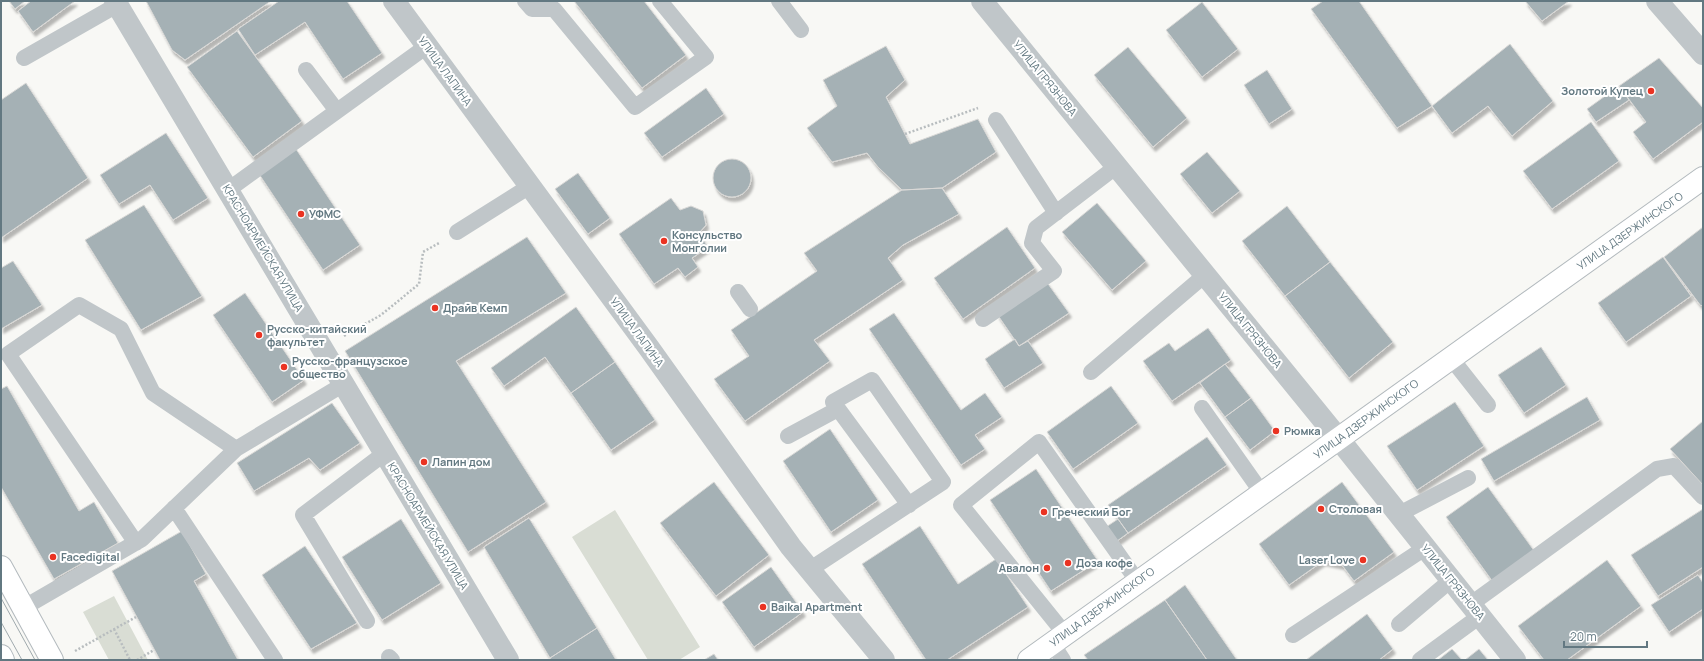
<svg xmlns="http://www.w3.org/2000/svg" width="1704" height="661" viewBox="0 0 1704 661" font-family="Manrope,sans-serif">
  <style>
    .green { fill: #d9ddd4 }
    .building { fill: #a5b1b5; stroke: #dad9d7; filter: url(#shadow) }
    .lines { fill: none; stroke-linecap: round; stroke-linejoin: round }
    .secondary-casing { stroke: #b3babe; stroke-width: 24 }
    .path { stroke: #b8bdbf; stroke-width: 2.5; stroke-dasharray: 2 2; stroke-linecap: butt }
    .lane { stroke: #c0c6c9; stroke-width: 16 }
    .street { stroke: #c0c6c9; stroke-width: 22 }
    .secondary { stroke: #fff; stroke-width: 22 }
    .tram { stroke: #9fa9ad; stroke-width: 1 }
    .poi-dot { fill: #ea3322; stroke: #fff; stroke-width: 1.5 }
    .labels { text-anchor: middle; stroke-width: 4; stroke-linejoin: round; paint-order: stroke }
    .street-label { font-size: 11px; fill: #627881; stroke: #fff }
    .poi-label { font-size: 11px; font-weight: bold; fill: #627881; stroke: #fff; text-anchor: start }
  </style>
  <defs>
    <filter id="shadow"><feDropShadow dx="2.5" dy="4.5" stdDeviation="1" flood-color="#0004"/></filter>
  </defs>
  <rect width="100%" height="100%" fill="#f8f8f5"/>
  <!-- green -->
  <path class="green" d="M615,510L700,647L679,660H648L572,537Z
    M114,596L148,660H109L83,612Z"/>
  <!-- building -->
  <path class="building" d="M9,1H25L15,9Z
    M31,1H75L33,32L18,11Z
    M146,1H271L185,60L172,50Z
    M279,1H347L382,53L343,79L305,22L255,55L238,29Z
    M574,1H644L686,55L642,88Z
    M1323,1H1359L1432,106L1397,128L1311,9Z
    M1525,1H1569L1542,21Z
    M1202,2L1238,49L1202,77L1166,30Z
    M237,31L302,121L253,157L187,67Z
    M1510,44L1553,101L1512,136L1488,106L1452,133L1432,106Z
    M886,46L905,80L886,97L910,144L978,119L996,152L942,188L902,190L878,167L867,153L832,162L807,128L837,106L823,80Z
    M1128,47L1187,118L1153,147L1094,75Z
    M1659,58L1703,108V122L1653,159L1633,132L1646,122L1619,86Z
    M1267,70L1292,109L1269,124L1244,85Z
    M26,83L88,178L1,238V100Z
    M1619,86L1629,100L1596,122L1587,109Z
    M706,88L724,114L662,157L644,133Z
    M1591,122L1619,161L1552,209L1523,171Z
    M166,133L208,198L173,220L150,185L119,204L100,175Z
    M296,149L360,245L323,270L259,174Z
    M1207,152L1240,191L1212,213L1180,174Z
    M713 178a19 19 0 1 1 38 0a19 19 0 1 1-38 0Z
    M578,173L610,218L588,234L555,189Z
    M942,188L959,214L903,245L888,258L903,280L814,340L830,361L745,421L714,379L749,356L731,330L817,271L804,253L902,190Z
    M671,198L680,210L691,206L703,211L706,225L699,233L708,247L692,258L698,267L685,277L678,268L654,284L619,234Z
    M1097,203L1146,261L1112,290L1062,232Z
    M144,205L202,296L141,330L85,240Z
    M1287,206L1330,262L1285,296L1242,241Z
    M1007,227L1035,268L963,319L934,278Z
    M1703,227V304L1701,306L1664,257Z
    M527,237L566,293L456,361L546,502L468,552L345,351Z
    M1663,257L1691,296L1626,342L1598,303Z
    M13,261L42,305L1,329V268Z
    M1330,262L1393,342L1349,378L1285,296Z
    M1046,281L1069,313L1019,346L997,314Z
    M245,293L304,380L272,402L213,315Z
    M576,307L615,362L571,393L545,357L504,386L491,368Z
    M894,313L961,410L985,393L1002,417L975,435L985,449L961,465L869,329Z
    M1208,328L1231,360L1172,401L1143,361L1169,343L1175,351Z
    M1015,339L1019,346L1028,341L1043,363L1004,388L985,359Z
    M1541,347L1566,385L1524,413L1498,375Z
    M615,362L655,420L611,450L571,393Z
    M1225,364L1251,398L1225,417L1200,383Z
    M7,386L79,511L94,502L118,543L54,579L1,487V389Z
    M1111,386L1138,423L1073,469L1047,432Z
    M1587,397L1600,420L1494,481L1481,459Z
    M1251,398L1275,431L1250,450L1225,417Z
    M1455,402L1484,446L1417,490L1387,446Z
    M332,403L360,443L320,470L309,458L254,491L237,463Z
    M1703,421V485L1670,449Z
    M830,429L878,500L831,532L783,461Z
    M1207,437L1227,465L1128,533L1108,505Z
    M1036,469L1098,561L1051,591L990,500Z
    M714,482L769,555L716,596L660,523Z
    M1342,482L1394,552L1354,581L1342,565L1323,561L1289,585L1259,544Z
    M1488,487L1535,552L1493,582L1446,517Z
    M1703,509V567L1658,596L1631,555Z
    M529,518L597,628L550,658L484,547Z
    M401,519L441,583L382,620L342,557Z
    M1118,519L1128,533L1113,544L1103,529Z
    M920,526L958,584L996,559L1028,607L947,660H926L862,564Z
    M182,531L206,574L194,581L238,660H160L112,571Z
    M305,546L357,623L311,649L262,575Z
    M1607,560L1641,606L1567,660H1544L1518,626Z
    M771,567L803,612L754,647L722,602Z
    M1698,575L1703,583V609L1669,632L1651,605Z
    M1185,585L1237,660H1207L1165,600Z
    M1165,600L1207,660H1088L1084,655Z
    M1367,614L1393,649L1379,660H1306Z
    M597,628L616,660H551L550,658Z
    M1452,649L1462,660H1438Z
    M1479,649L1488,660H1465Z
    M714,654L718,660H704Z"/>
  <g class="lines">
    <!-- secondary casing -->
    <g class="secondary-casing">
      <path id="secondary" d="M1,567L52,660
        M1,656L3,660
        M1029,660L1703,178"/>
    </g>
    <!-- path -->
    <path class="path" d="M905,134L978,108
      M344,336L381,315L419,284L423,252L439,243
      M114,629L130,660
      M75,651L136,617
      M137,660L154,650"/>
    <!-- lane -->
    <path class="lane" d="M525,1L532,9H554L635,107L706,57L660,1
      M779,1L801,30
      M24,58L117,5
      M306,70L337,111
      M996,120L1056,213
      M228,190L427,46
      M457,232L530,186
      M738,292L750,309
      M983,319L1054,271L1032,243L1036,228L1117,166
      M1451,358L1488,405
      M1091,372L1205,275
      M1202,408L1262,493
      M788,436L838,409
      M174,508L275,660
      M1399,514L1468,478
      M136,543L8,354L79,305L121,329L153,393L236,449
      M809,570L943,482L872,380L833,402L909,505
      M1471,604L1657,469L1674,466L1703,497
      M23,608L142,539L236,449L344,384
      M367,621L303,515L385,453
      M1399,624L1451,580
      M1065,634L961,505L1039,442L1138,582
      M1293,635L1425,548
      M1052,643L1063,660
      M389,657L392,660
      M1420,660L1480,616"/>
    <!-- street -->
    <path class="street" d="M115,1L508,660
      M394,1L649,348L791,547L884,660
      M982,1L1338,438L1515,660
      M1657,1L1703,54"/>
    <!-- secondary -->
    <use href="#secondary" class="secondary"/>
    <!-- tram -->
    <path class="tram" d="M1,598L35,660
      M1,622L22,660"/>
  </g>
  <!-- markers -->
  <g class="poi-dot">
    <circle cx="1651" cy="91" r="4"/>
    <circle cx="301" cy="214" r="4"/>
    <circle cx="664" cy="241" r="4"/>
    <circle cx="435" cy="308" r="4"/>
    <circle cx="259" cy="335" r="4"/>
    <circle cx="284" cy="367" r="4"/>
    <circle cx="1276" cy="431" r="4"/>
    <circle cx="424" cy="462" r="4"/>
    <circle cx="1321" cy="509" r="4"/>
    <circle cx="1044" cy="512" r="4"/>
    <circle cx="53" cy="557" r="4"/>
    <circle cx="1363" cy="560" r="4"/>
    <circle cx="1068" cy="563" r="4"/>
    <circle cx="1047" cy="568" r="4"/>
    <circle cx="763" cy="607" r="4"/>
  </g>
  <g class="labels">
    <!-- street labels -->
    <g class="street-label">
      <text transform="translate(445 71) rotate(54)" y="4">УЛИЦА ЛАПИНА</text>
      <text transform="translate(1045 78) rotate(51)" y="4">УЛИЦА ГРЯЗНОВА</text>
      <text transform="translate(1630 231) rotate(-35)" y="4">УЛИЦА ДЗЕРЖИНСКОГО</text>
      <text transform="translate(263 248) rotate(59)" y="4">КРАСНОАРМЕЙСКАЯ УЛИЦА</text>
      <text transform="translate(1250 330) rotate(51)" y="4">УЛИЦА ГРЯЗНОВА</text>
      <text transform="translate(637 332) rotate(54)" y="4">УЛИЦА ЛАПИНА</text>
      <text transform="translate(1366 419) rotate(-36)" y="4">УЛИЦА ДЗЕРЖИНСКОГО</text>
      <text transform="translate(428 526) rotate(59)" y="4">КРАСНОАРМЕЙСКАЯ УЛИЦА</text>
      <text transform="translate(1453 582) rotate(51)" y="4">УЛИЦА ГРЯЗНОВА</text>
      <text transform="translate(1102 607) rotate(-36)" y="4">УЛИЦА ДЗЕРЖИНСКОГО</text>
    </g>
    <!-- poi labels -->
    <g class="poi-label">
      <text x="1643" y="95" text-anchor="end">Золотой Купец</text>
      <text x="309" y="218">УФМС</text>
      <text x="672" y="239">Консульство<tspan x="672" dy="13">Монголии</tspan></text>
      <text x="443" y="312">Драйв Кемп</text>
      <text x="267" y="333">Русско-китайский<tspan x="267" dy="13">факультет</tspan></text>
      <text x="292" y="365">Русско-французское<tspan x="292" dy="13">общество</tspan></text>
      <text x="1284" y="435">Рюмка</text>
      <text x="432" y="466">Лапин дом</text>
      <text x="1329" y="513">Столовая</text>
      <text x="1052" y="516">Греческий Бог</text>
      <text x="61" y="561">Facedigital</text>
      <text x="1355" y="564" text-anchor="end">Laser Love</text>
      <text x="1076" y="567">Доза кофе</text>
      <text x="1039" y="572" text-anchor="end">Авалон</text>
      <text x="771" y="611">Baikal Apartment</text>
    </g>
  </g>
  <!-- border -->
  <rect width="1704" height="661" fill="none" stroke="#627881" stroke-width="4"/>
  <!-- scale -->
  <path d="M1564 641v6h83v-6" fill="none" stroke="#627881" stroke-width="2"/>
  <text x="1570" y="641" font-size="12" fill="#627881" stroke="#ffffff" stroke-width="3" paint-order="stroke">20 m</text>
</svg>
